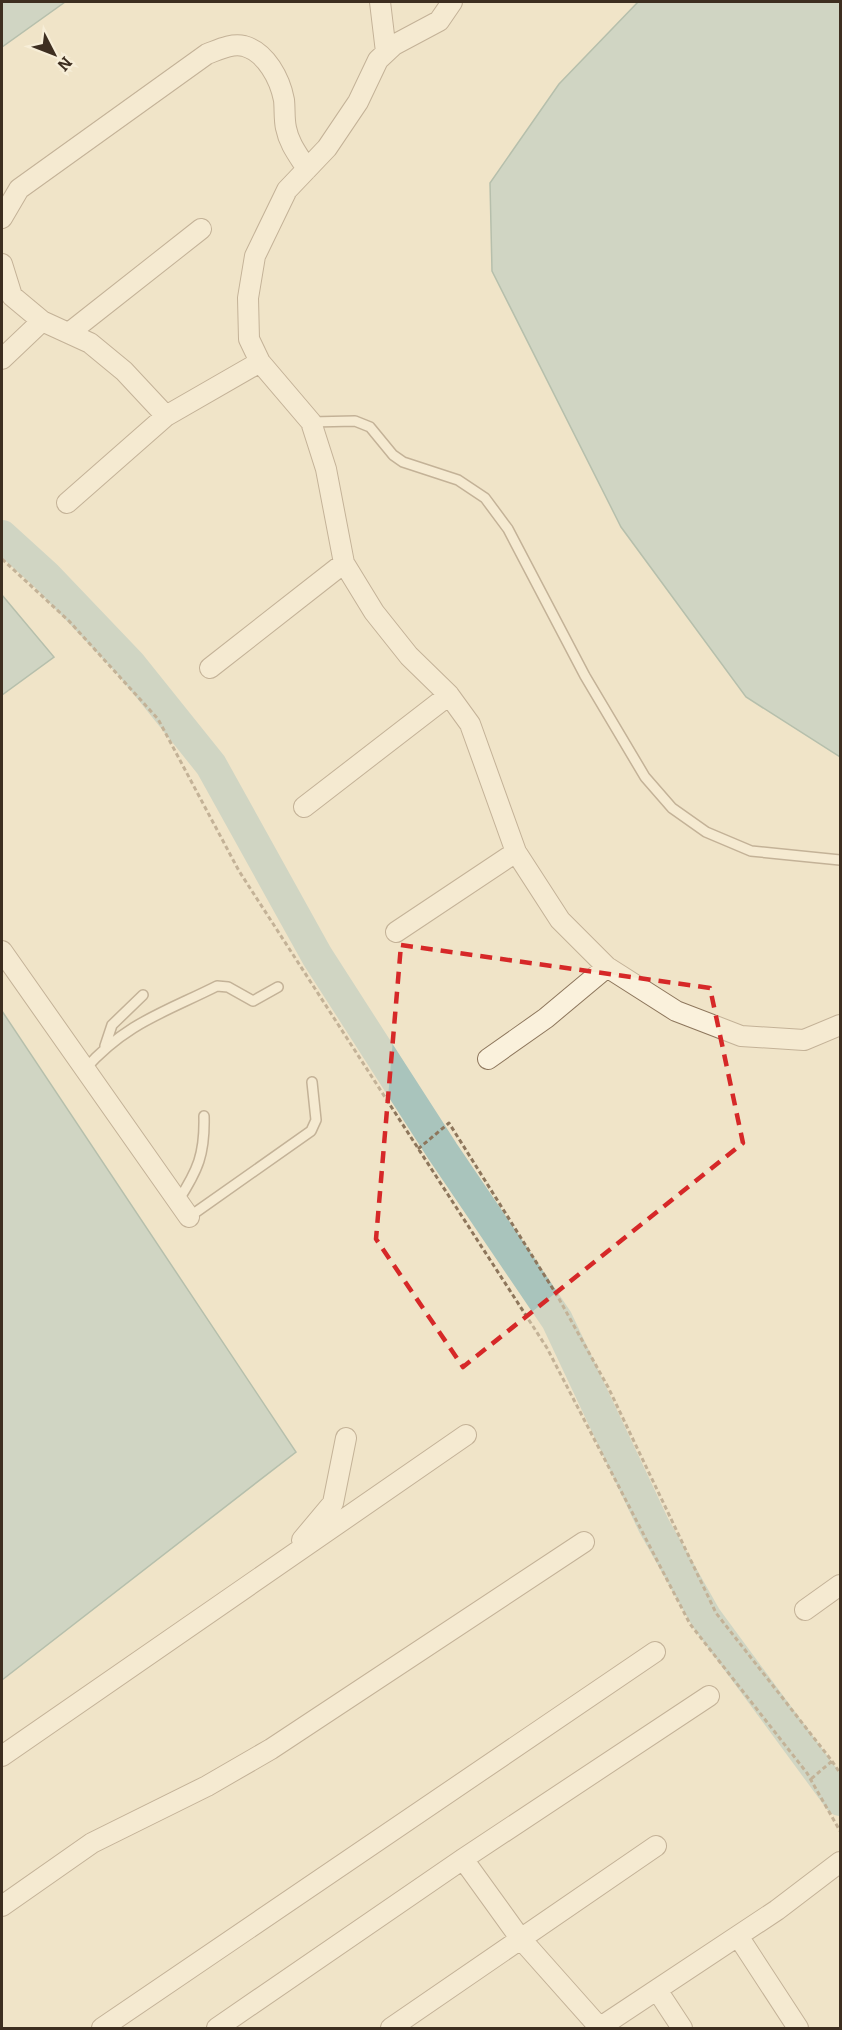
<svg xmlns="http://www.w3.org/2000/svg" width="842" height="2030" viewBox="0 0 842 2030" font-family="Bitter,serif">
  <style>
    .water { fill: #a9c4bc; stroke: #6f938a; stroke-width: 1.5 }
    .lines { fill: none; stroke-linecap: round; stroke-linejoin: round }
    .river { stroke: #a9c4bc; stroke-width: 32 }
    .service-casing { stroke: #8d765c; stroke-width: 12 }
    .minor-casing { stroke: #8d765c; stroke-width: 22 }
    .path { stroke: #8d765c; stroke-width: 3; stroke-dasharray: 4.5 3; stroke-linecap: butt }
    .service { stroke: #faf1dc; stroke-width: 9 }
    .minor { stroke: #faf1dc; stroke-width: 20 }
    .marked { fill: none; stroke: #d62828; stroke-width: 4.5; stroke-dasharray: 12 8; stroke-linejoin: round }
  </style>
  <rect width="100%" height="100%" fill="#f0e4c8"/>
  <!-- water -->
  <path class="water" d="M2,2H65L2,47Z
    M638,2H840V757L746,697L621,527L492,271L490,183L559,84Z
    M2,595L54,657L2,695Z
    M2,1011L296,1452L2,1680Z"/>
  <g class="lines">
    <!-- river -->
    <path class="river" d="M2,536L46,576L130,664L211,765L317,956L443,1152L557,1320L654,1526L706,1618L840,1800"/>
    <!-- service casing -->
    <g class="service-casing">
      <path id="service" d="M311,422L355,421L370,427L393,455L403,462L458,480L485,498L508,529L585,676L645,777L672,808L706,832L751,851L840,860
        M105,1046L112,1025L143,995
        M85,1069C126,1023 163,1013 217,986L228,987L253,1001L278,987
        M178,1201C198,1170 205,1154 204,1116
        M189,1217L311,1131L316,1120L312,1082"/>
    </g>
    <!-- minor casing -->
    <g class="minor-casing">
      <path id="minor" d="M380,2L386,52
        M452,2L439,21L394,45L378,60L358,102L327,148L287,190L255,256L248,298L249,339L260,362L311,422L326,469L344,563L374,612L409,656L449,695L470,724L516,852L560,920L607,967L676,1011L741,1036L804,1040L840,1025
        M2,218L19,189L207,54C218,50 231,43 244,46C266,52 280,79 284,100C285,109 284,119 286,128C289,144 299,156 307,169
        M2,264L12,296L42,321L90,343L124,371L166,416
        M69,333L201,229
        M2,359L42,321
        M67,503L166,416L260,362
        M210,668L344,563
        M304,807L449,695
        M396,932L516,852
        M2,951L189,1217
        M488,1059L546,1018L607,967
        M302,1540L333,1503L346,1438
        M805,1610L840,1585
        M2,1756L466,1435
        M463,1859L520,1938L600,2028
        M2,1906L92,1843L207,1786L271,1749L584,1542
        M738,1936L798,2028
        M657,1990L682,2028
        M102,2028L655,1652
        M217,2028L463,1859L709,1696
        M391,2028L656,1846
        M599,2028L777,1910L840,1862"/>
    </g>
    <!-- path -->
    <path class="path" d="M2,559L69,621L158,719L239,871L547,1348L690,1624L807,1773L840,1831
      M418,1149L449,1123L558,1297L608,1387L716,1613L832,1761L811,1779
      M832,1761L840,1773"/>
    <!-- service -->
    <use href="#service" class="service"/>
    <!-- minor -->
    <use href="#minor" class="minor"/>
  </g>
  <!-- marked area -->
  <path d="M0 0H842V2030H0ZM401,945L710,988L743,1143L463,1367L376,1239Z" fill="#f0e4c8" fill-opacity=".55" fill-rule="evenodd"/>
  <path class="marked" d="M401,945L710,988L743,1143L463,1367L376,1239Z"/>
  <!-- border -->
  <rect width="842" height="2030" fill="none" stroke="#3d2e20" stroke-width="6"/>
  <!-- north arrow -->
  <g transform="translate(54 54) rotate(132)" stroke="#f7eed8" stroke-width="4.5" paint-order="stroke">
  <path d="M0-4.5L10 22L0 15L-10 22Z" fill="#3d2e20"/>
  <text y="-9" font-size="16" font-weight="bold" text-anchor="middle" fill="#3d2e20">N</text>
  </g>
</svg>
